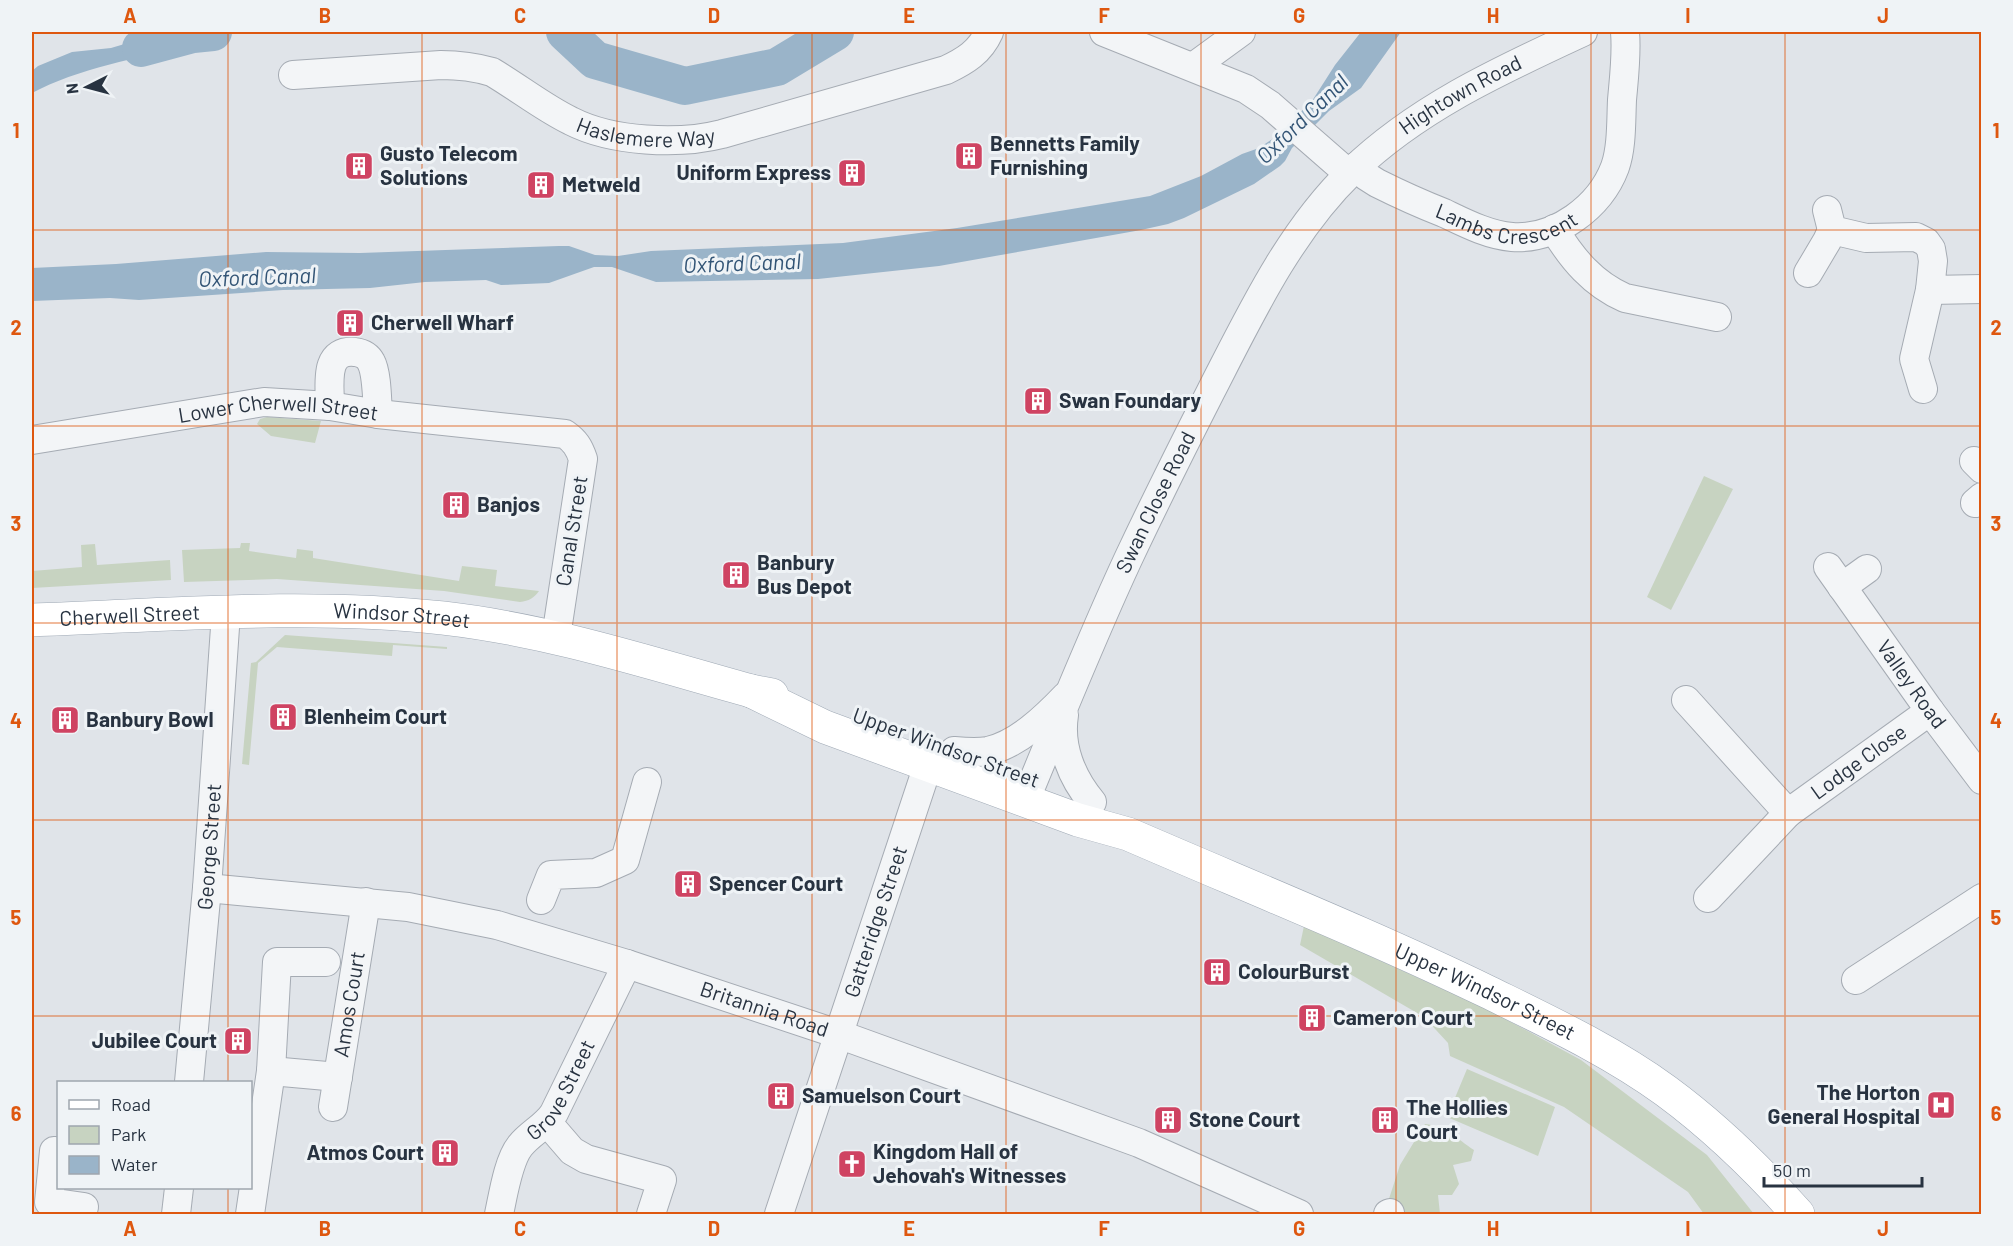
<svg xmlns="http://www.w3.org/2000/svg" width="2013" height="1246" viewBox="0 0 2013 1246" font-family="Barlow,sans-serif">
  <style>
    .green { fill: #c7d3c1 }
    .water { fill: #9ab4c9 }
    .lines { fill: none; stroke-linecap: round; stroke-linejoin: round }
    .river { stroke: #9ab4c9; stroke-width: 38 }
    .minor-casing { stroke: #a5abb3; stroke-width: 30 }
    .major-casing { stroke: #9fa9b5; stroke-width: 34 }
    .minor { stroke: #f3f5f7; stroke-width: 28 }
    .major { stroke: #fff; stroke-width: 33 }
    .grid { fill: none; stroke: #de570f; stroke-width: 1.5; stroke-opacity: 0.55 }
    .labels { text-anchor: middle; stroke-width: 6; stroke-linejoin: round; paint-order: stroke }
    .street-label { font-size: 21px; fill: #283341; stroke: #eff3f6 }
    .poi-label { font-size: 21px; font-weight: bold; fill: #283341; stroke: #eff3f6; text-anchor: start }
    .water-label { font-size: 22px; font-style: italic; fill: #325475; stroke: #eff3f6 }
    .neatline { fill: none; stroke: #de570f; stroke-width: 2 }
    .grid-label { font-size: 20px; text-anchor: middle; font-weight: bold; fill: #de570f }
  </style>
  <rect width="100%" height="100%" fill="#e0e4e9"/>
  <!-- green -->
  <path class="green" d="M267,417L321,421L315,443L271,436L257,424L260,419Z
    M1704,476L1733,489L1671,610L1647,597Z
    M241,543H250L249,551L296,558L297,549L313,551V558L459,581L462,566L497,570L495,586L539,591C534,598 529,601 520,602L444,591L277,579L184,582L182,550L240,548Z
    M95,544L97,565L170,560L171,580L32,588V571L82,567L81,545Z
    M285,635L447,647V649L393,645L392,656L277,647L258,663L249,765L242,764L251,663L256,662Z
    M1304,926L1487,1009L1581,1060L1707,1155L1754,1214H1704L1688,1192L1564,1107L1450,1056L1448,1043L1424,1017L1300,945Z
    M1467,1069L1555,1107L1538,1156L1447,1117Z
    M1425,1124C1446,1126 1457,1139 1474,1150L1471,1161L1453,1165L1459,1184L1452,1195H1438L1440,1214H1384L1400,1165Z"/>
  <!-- water -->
  <path class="water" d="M165,32H191L190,46C139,57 77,69 32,93V71L38,66L72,52L111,48Z
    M1361,32H1401L1361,88L1329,111L1292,148L1285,161L1280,166L1254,184L1184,218L1168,224L1141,230L939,266L818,279L656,282L612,267H594L549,283L501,285L486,280L425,282L370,288L283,290L139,300L110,298L32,301V268L116,264L266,252L360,253L559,246H569L595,255L618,256L651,251L843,243L957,228L1150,196L1201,176L1242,154L1259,148L1274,138L1312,101L1335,65Z"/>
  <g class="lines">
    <!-- river -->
    <path class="river" d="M565,32L595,60L685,86L777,67L835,32
      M141,48L193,34L213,32"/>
    <!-- minor casing -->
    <g class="minor-casing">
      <g id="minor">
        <path d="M1104,32L1246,89L1270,105L1349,174"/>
        <path d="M1193,67L1241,32"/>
        <path id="s1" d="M293,75L441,65C459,65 475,67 492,72C519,88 544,108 571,121C612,142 679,145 722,134L946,70C965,61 980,52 989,32"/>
        <path id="s2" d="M1357,166L1366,176L1377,183C1399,194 1421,204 1444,213C1465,223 1488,235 1512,237C1556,240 1600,207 1615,167C1622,147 1621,121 1622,100C1624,77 1627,54 1625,32"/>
        <path d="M1827,210L1832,230L1866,238L1916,237L1926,242L1931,249L1933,261L1930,290L1982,289"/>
        <path d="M1554,229C1572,259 1593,284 1625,298L1717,317"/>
        <path d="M1808,273L1827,241L1832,230"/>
        <path d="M1923,389L1914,359L1930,290"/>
        <path d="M330,406C330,385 323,349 355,352C362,353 368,356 371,362C377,373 377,400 378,414"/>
        <path id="s3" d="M32,440L264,402L330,406L378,414L565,434C575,441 579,447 583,459L556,637"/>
        <path d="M1974,461L1982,469"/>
        <path d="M1975,503L1982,497"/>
        <path id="s4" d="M1828,567L1930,711L1982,780"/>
        <path d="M1842,587L1867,569"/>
        <path d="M1686,700L1788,813"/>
        <path d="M1064,715C1059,747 1072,778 1092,802"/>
        <path d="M954,751C965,752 977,753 988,751C1018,744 1045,718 1066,696"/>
        <path id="s5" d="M1025,801C1059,719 1092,636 1130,555C1156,500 1183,446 1211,391C1250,315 1289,232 1351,172C1417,108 1501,70 1583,32"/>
        <path id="s6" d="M207,888L408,907L497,925L627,964L838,1034L1139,1143L1299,1214"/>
        <path id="s7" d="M1708,898L1788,813L1930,711"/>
        <path d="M541,900L551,875L596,873L625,860L647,782"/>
        <path d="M1856,980L1982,898"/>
        <path d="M271,1071L338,1077"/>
        <path id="s8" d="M189,1082L207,888L226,613"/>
        <path id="s9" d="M333,1107L366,902"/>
        <path d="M547,1122L572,1151L586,1159L662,1180L651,1214"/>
        <path d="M54,1151L49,1202L84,1207"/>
        <path d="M176,1214L179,1188"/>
        <path d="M250,1214L271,1071L277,962H326"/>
        <path id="s10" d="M499,1214C503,1196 508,1161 520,1146C530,1133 545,1127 554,1113L627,964"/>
        <path id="s11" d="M779,1214L928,765"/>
        <path d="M1388,1214L1390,1213"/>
      </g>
    </g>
    <!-- major casing -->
    <g class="major-casing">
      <g id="major">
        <path id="s12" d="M32,620C168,615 307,603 443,618C549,630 650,663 751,691L772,695"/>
        <path id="s13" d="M751,691L825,727L1078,820L1128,834C1248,886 1370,935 1488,992C1549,1022 1611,1051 1666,1091C1715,1127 1758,1169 1798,1214"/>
      </g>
    </g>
    <!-- minor -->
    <use href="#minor" class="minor"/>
    <!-- major -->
    <use href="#major" class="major"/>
  </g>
  <!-- grid -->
  <path class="grid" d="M228,32V1082M422,32V1214M617,32V1214M812,32V1214M1006,32V1214M1201,32V1214M1396,32V1214M1591,32V1214M1785,32V1214M32,230H1982M32,426H1982M32,623H1982M32,820H1982M32,1016H1982M228,1188V1214"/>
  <!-- icons -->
  <defs>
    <g id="building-square" transform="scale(1.5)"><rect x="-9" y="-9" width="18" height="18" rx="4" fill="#cf4362" stroke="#eff3f6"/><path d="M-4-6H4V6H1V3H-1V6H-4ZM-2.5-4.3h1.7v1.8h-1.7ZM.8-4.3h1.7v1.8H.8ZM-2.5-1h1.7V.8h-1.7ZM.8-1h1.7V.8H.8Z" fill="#fff"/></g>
    <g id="hospital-square" transform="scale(1.5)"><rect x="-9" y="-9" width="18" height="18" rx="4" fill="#cf4362" stroke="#eff3f6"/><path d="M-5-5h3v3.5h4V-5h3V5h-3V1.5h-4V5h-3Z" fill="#fff"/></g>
    <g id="church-square" transform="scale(1.5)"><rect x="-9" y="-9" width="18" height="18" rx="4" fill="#cf4362" stroke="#eff3f6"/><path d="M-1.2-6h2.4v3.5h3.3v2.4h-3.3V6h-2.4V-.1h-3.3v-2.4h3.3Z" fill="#fff"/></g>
  </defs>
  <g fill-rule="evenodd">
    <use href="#building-square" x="969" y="156"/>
    <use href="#building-square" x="359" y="166"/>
    <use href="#building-square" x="852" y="173"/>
    <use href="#building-square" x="541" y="185"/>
    <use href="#building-square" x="350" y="323"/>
    <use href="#building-square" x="1038" y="401"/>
    <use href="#building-square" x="456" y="505"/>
    <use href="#building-square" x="736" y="575"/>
    <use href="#building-square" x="283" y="717"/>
    <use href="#building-square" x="65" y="720"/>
    <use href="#building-square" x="688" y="884"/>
    <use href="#building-square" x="1217" y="972"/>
    <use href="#building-square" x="1312" y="1018"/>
    <use href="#building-square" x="238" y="1041"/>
    <use href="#building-square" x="781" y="1096"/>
    <use href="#hospital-square" x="1941" y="1105"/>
    <use href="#building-square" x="1168" y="1120"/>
    <use href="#building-square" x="1385" y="1120"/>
    <use href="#building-square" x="445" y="1153"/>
    <use href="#church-square" x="852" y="1164"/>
  </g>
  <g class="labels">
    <!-- street labels -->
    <g class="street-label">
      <text dy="7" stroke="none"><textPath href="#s5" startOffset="846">Hightown Road</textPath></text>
      <text dy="7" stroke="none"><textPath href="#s1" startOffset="370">Haslemere Way</textPath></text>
      <text dy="7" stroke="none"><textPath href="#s2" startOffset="166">Lambs Crescent</textPath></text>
      <text dy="7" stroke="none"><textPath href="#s3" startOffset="249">Lower Cherwell Street</textPath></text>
      <text dy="7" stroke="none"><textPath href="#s5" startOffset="326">Swan Close Road</textPath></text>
      <text transform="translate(572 531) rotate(-81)" y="7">Canal Street</text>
      <text dy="7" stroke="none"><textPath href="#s12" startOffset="98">Cherwell Street</textPath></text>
      <text dy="7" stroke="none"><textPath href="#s12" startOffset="370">Windsor Street</textPath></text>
      <text dy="7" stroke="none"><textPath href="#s4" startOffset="144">Valley Road</textPath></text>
      <text transform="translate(946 748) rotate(20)" y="7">Upper Windsor Street</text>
      <text dy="7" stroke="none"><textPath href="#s7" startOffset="204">Lodge Close</textPath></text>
      <text dy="7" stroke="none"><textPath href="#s8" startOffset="236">George Street</textPath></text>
      <text dy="7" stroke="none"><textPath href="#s11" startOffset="308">Gatteridge Street</textPath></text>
      <text dy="7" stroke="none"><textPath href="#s13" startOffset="794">Upper Windsor Street</textPath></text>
      <text dy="7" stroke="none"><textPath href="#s9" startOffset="104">Amos Court</textPath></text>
      <text dy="7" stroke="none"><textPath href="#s6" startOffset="573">Britannia Road</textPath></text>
      <text dy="7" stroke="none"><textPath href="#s10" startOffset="142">Grove Street</textPath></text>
    </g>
    <!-- poi labels -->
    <g class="poi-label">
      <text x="990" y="151">Bennetts Family<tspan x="990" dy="24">Furnishing</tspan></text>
      <text x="380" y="161">Gusto Telecom<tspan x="380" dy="24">Solutions</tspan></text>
      <text x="831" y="180" text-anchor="end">Uniform Express</text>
      <text x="562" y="192">Metweld</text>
      <text x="371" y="330">Cherwell Wharf</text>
      <text x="1059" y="408">Swan Foundary</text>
      <text x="477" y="512">Banjos</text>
      <text x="757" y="570">Banbury<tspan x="757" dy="24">Bus Depot</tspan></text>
      <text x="304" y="724">Blenheim Court</text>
      <text x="86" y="727">Banbury Bowl</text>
      <text x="709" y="891">Spencer Court</text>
      <text x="1238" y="979">ColourBurst</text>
      <text x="1333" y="1025">Cameron Court</text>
      <text x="217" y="1048" text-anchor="end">Jubilee Court</text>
      <text x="1920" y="1100" text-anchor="end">The Horton<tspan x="1920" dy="24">General Hospital</tspan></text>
      <text x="802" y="1103">Samuelson Court</text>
      <text x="1406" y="1115">The Hollies<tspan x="1406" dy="24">Court</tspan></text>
      <text x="1189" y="1127">Stone Court</text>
      <text x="873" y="1159">Kingdom Hall of<tspan x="873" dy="24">Jehovah's Witnesses</tspan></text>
      <text x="424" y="1160" text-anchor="end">Atmos Court</text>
    </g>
    <!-- water labels -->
    <g class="water-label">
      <text transform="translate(1302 119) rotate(-44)" y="8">Oxford Canal</text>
      <text transform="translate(742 263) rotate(-2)" y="8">Oxford Canal</text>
      <text transform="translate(257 277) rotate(-2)" y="8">Oxford Canal</text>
    </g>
  </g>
  <!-- border -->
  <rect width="2013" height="1246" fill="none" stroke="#eff3f6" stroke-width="66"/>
  <!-- legend -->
  <rect x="57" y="1081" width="195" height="108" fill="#eff3f6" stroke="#9fa6ae" stroke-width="1.5"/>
  <rect x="69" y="1100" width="30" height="9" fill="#ffffff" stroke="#9fa6ae" stroke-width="1.5"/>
  <text x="111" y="1111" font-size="18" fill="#283341">Road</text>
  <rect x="69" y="1126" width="30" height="18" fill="#c7d3c1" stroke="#9fa6ae" stroke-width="1.5"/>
  <text x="111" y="1141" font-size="18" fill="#283341">Park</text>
  <rect x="69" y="1156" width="30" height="18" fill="#9ab4c9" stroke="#9fa6ae" stroke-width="1.5"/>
  <text x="111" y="1171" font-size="18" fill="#283341">Water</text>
  <!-- north arrow -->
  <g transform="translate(87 87) rotate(264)" stroke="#eff3f6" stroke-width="4.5" paint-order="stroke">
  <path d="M0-4.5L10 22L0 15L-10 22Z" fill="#283341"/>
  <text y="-9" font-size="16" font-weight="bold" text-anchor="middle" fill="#283341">N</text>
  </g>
  <!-- scale -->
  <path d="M1764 1177v9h158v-9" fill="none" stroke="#283341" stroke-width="3"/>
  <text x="1773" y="1177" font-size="18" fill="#283341" stroke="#eff3f6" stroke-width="4.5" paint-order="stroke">50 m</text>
  <rect x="33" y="33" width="1947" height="1180" class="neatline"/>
  <g class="grid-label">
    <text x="130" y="23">A</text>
    <text x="325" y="23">B</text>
    <text x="520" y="23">C</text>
    <text x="714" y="23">D</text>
    <text x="909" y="23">E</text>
    <text x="1104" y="23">F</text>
    <text x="1299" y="23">G</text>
    <text x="1493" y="23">H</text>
    <text x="1688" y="23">I</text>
    <text x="1883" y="23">J</text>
    <text x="16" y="138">1</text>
    <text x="1996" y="138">1</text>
    <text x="16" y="335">2</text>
    <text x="1996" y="335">2</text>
    <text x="16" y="531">3</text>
    <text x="1996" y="531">3</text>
    <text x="16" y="728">4</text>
    <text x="1996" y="728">4</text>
    <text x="16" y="925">5</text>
    <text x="1996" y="925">5</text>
    <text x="16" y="1121">6</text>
    <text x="1996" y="1121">6</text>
    <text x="130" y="1236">A</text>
    <text x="325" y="1236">B</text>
    <text x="520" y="1236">C</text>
    <text x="714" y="1236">D</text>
    <text x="909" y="1236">E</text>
    <text x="1104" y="1236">F</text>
    <text x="1299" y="1236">G</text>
    <text x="1493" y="1236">H</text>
    <text x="1688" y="1236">I</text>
    <text x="1883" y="1236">J</text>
  </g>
</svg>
